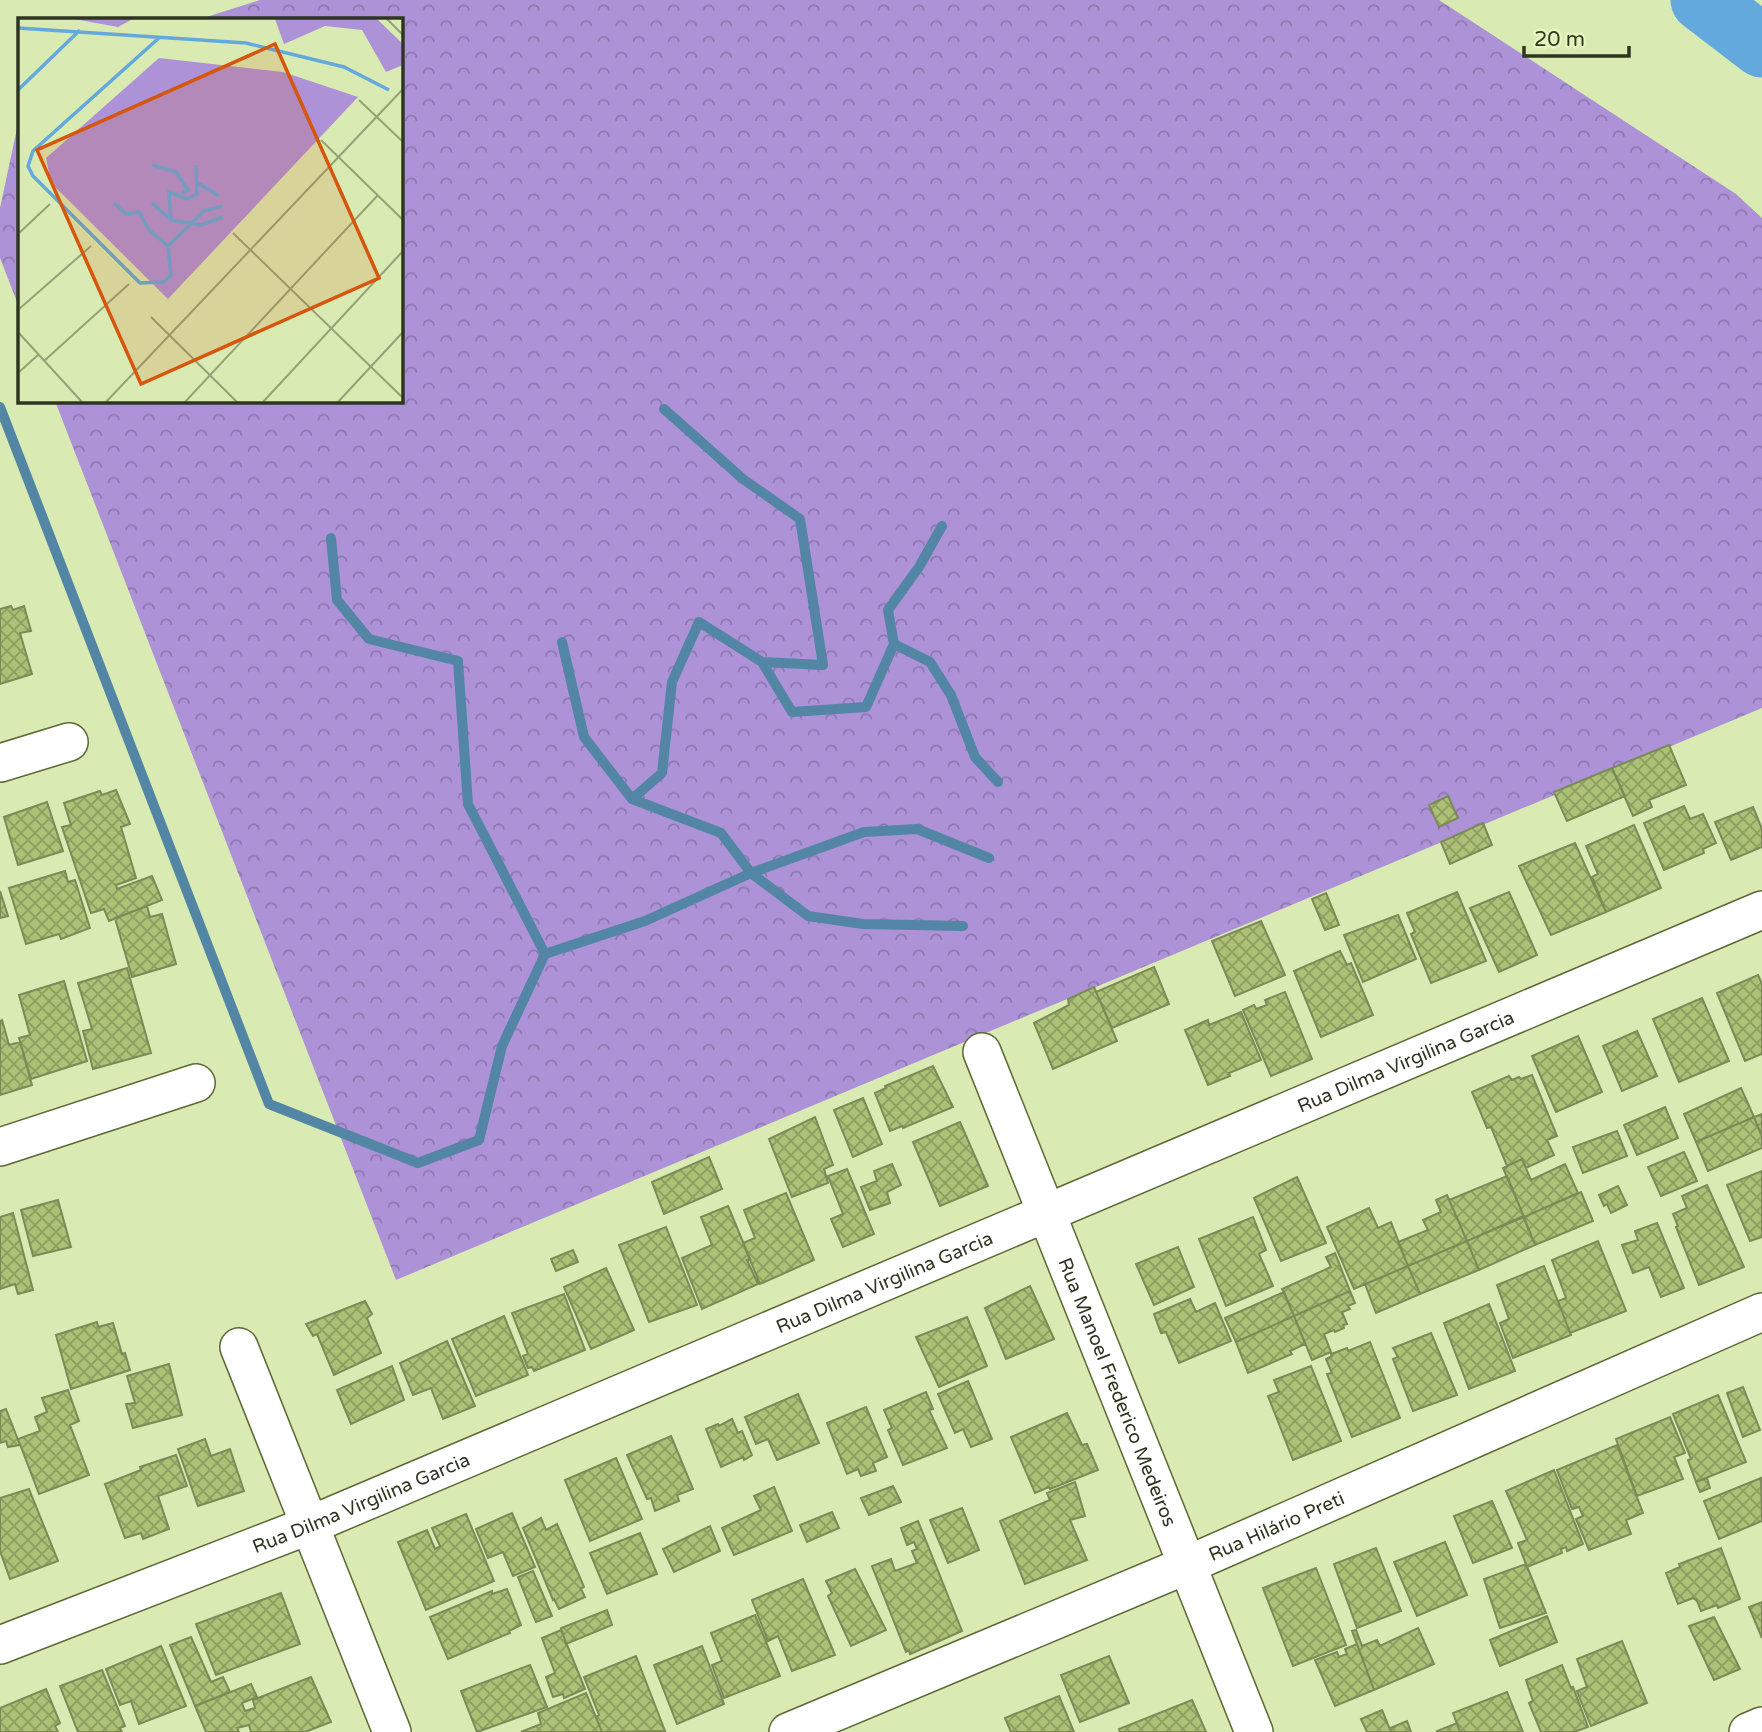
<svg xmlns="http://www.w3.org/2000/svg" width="1762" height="1732" viewBox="0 0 1762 1732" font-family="'Varela Round',sans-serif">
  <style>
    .forest { fill: url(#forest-crowns) }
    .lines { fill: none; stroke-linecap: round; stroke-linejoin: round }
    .stream { stroke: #5386a4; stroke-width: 10 }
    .river { stroke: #63a9dd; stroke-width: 63 }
    .building { fill: url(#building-cross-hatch); stroke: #7b8a56; stroke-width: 2 }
    .minor-casing { stroke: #5b6936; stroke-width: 40 }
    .minor { stroke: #fff; stroke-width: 37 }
    .labels { text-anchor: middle; stroke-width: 5; stroke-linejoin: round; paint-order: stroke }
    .street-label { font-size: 19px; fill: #2f3620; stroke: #e6f7be }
    .inset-river { fill: none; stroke: #63a9dd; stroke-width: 3.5 }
    .inset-road { fill: none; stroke: #95a278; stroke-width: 2 }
    .view { fill: #d6560e; fill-opacity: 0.15; stroke: #d6560e; stroke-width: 3.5 }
    .inset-edge { fill: none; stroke: #2f3620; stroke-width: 3.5 }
  </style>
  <defs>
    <pattern id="forest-crowns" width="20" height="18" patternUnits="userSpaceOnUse" patternTransform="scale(1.75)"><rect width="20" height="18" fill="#ad92d8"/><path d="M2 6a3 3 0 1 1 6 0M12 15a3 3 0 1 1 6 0" fill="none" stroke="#8d78af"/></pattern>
    <pattern id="building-cross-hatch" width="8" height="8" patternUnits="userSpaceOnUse" patternTransform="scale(1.75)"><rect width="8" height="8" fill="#acc175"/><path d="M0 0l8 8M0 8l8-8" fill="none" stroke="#8c9e60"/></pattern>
  </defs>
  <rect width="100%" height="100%" fill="#d9eab2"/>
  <!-- forest -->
  <path class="forest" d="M260,0H1439L1736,194L1762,218V708L396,1280L55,401H401V19H200Z
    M19,119V307L0,258V208Z"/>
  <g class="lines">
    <!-- stream -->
    <path class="stream" d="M0,407L269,1104L418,1163L479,1140L502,1046L545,954L645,921L751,873L864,832L917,829L989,858
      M331,538L337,600L369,639L458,661L468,804L545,954
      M562,642L584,737L632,799L721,833L751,873L808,916L863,924L963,926
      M894,644L930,662L951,695L975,757L998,782
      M762,662L792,712L866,707L894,644L888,610L919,567L942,526
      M632,799L662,773L672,682L699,622L762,662L823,665L800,519L743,479L664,409"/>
    <!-- river -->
    <path class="river" d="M1702,0L1762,46"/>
  </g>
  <!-- building -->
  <path class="building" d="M11,606L13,610L24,606L31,631L20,633L32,674L0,684V609Z
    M1669,745L1686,785L1649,800L1652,807L1633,816L1612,768Z
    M1612,768L1625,796L1567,821L1554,792Z
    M116,790L130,824L121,827L136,878L116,885L117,889L152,876L162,900L109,921L104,909L91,913L62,827L71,825L64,803L100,791L102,795Z
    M1448,796L1458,818L1439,827L1429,805Z
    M47,802L63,851L18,865L4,817Z
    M1684,806L1690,819L1703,814L1716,843L1703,849L1704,853L1664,870L1644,823Z
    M1753,807L1762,829V847L1731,860L1715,822Z
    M1483,823L1492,845L1450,864L1441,842Z
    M1634,825L1661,888L1606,912L1592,877L1598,874L1586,846Z
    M1575,843L1606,912L1551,935L1519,866Z
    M65,871L68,882L75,880L90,928L61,939L59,934L26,944L9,888Z
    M0,891L8,916L0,918Z
    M1457,892L1486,961L1431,983L1411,934L1415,932L1407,913Z
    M1509,892L1537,955L1499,972L1470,908Z
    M1326,893L1339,925L1325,930L1312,899Z
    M147,906L150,917L162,914L176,964L132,977L115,918Z
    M1398,915L1416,959L1363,982L1344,935Z
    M1261,921L1285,975L1235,996L1212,941Z
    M1340,951L1347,965L1351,963L1373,1015L1321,1037L1294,971Z
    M1154,967L1169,1004L1112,1028L1096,992Z
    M127,968L151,1053L93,1069L83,1031L92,1029L78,983Z
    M1758,975L1762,984V1054L1745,1061L1717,993Z
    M64,981L87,1061L31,1079L19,1038L30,1035L19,995Z
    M1094,987L1117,1041L1053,1069L1034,1023L1069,1005L1068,999Z
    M1285,992L1312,1059L1271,1076L1243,1010L1254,1005L1256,1009L1267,1005L1265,1000Z
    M1702,998L1729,1061L1679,1082L1653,1019Z
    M1241,1012L1261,1060L1229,1073L1230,1076L1208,1085L1185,1030L1208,1020L1209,1025Z
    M2,1020L9,1045L20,1042L32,1085L0,1095V1021Z
    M1637,1031L1657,1076L1622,1091L1603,1046Z
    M1578,1036L1602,1092L1556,1112L1532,1056Z
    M933,1066L953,1107L903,1128L902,1126L890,1131L875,1093L886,1088L885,1086Z
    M1532,1075L1557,1136L1547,1140L1554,1155L1526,1168L1522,1159L1507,1166L1491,1127L1487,1128L1472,1092L1509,1076L1512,1080L1519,1077L1521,1079Z
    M1741,1088L1754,1117L1696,1142L1684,1114Z
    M863,1098L882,1144L853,1157L834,1110Z
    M1665,1107L1678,1138L1637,1155L1624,1125Z
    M1762,1114V1137L1754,1117Z
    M815,1117L833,1165L824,1169L828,1183L792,1197L769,1139Z
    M1754,1117L1762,1137V1148L1708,1171L1696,1142Z
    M960,1122L988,1186L940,1206L913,1142Z
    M1617,1131L1627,1156L1583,1173L1573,1147Z
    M1684,1152L1697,1181L1661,1196L1648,1167Z
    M709,1157L722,1189L664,1214L652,1182Z
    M1522,1159L1531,1180L1565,1164L1578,1193L1524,1217L1503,1168Z
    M892,1164L901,1185L887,1192L890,1203L870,1210L861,1187L877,1181L874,1171Z
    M847,1169L874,1234L843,1247L831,1219L843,1214L828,1176Z
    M1762,1171V1237L1750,1241L1727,1185Z
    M1507,1176L1524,1217L1467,1241L1449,1200Z
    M1297,1177L1326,1243L1281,1261L1254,1198Z
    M1707,1185L1744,1267L1699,1285L1676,1227L1678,1226L1673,1214L1687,1208L1682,1196Z
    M1618,1186L1627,1205L1611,1213L1607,1204L1604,1206L1599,1195Z
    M1581,1192L1593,1221L1535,1245L1524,1217Z
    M786,1193L814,1260L760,1284L743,1243L755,1238L744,1210Z
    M1447,1195L1467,1241L1408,1266L1398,1242L1428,1230L1423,1220L1441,1212L1436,1200Z
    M58,1200L71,1247L33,1256L21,1210Z
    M728,1206L750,1259L747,1260L758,1284L702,1309L682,1258L712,1245L701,1217Z
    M1369,1208L1378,1228L1391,1222L1408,1266L1354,1289L1327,1227Z
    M13,1213L33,1290L18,1294L15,1284L0,1289V1217Z
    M1523,1216L1535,1245L1479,1270L1467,1241Z
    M1253,1217L1266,1250L1260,1253L1259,1254L1273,1286L1226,1306L1199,1239Z
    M1657,1223L1684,1288L1661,1297L1649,1267L1633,1273L1622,1245L1638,1240L1635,1231Z
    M666,1227L697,1305L649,1322L619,1245Z
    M1467,1241L1479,1270L1420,1294L1408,1266Z
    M1598,1241L1626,1311L1570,1333L1558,1301L1566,1298L1552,1260Z
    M1178,1247L1194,1287L1154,1305L1136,1264Z
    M573,1250L578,1262L556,1271L551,1259Z
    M1335,1253L1350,1291L1294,1316L1282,1289L1331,1267L1326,1257Z
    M1408,1266L1420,1294L1376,1313L1365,1284Z
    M1544,1266L1571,1335L1513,1358L1500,1323L1509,1319L1497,1285Z
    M606,1268L634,1330L591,1349L564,1287Z
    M1030,1286L1054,1339L1006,1359L985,1308Z
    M1350,1291L1355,1303L1348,1306L1350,1309L1342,1312L1347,1324L1343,1325L1344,1328L1335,1332L1334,1330L1324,1334L1331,1352L1312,1360L1294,1316Z
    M1284,1292L1294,1316L1236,1342L1225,1318Z
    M564,1294L585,1350L534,1371L532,1367L528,1368L523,1356L528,1354L512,1313Z
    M1190,1299L1196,1312L1215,1303L1231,1341L1179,1363L1166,1332L1161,1333L1154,1314Z
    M365,1301L372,1314L367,1318L381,1353L334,1375L317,1334L313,1336L306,1324Z
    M1489,1304L1515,1371L1469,1389L1444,1323Z
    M504,1316L528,1375L476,1396L452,1339Z
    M1294,1316L1305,1344L1290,1351L1292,1354L1248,1373L1236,1342Z
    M967,1317L987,1366L939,1387L916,1337Z
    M97,1322L98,1327L113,1323L122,1354L125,1353L130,1370L71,1389L56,1335Z
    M1431,1333L1457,1395L1413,1411L1393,1359L1398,1357L1393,1348Z
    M447,1341L475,1406L443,1419L431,1388L413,1395L400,1363Z
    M1370,1342L1400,1418L1352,1437L1327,1374L1332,1373L1326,1359L1332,1356L1331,1354L1347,1348L1348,1351Z
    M169,1364L182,1415L133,1428L126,1404L135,1403L127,1376Z
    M392,1366L404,1400L351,1424L337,1390Z
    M1311,1366L1341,1441L1293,1460L1268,1396L1279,1392L1274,1380Z
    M968,1381L992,1439L971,1447L963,1429L955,1433L938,1394Z
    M1743,1387L1760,1430L1743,1437L1727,1393Z
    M68,1390L79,1421L70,1425L89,1475L39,1494L18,1439L40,1431L35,1417L47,1412L42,1398Z
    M926,1392L933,1409L929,1410L947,1448L903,1465L888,1430L892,1428L884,1410Z
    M798,1394L819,1443L777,1460L768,1439L756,1444L745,1417Z
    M1718,1395L1746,1462L1696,1482L1688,1460L1691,1459L1673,1414Z
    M866,1407L887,1457L873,1463L876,1471L861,1476L858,1469L847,1474L827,1423Z
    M6,1409L20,1445L8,1447L6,1441L0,1443V1411Z
    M1067,1413L1082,1445L1087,1444L1098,1470L1050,1489L1049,1487L1035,1493L1011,1437Z
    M1670,1417L1685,1453L1674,1457L1683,1479L1637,1496L1616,1439Z
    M732,1419L738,1433L742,1431L752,1455L744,1460L743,1457L721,1467L706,1429L718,1424L719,1426Z
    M671,1436L693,1489L677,1495L679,1501L655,1511L651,1498L647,1499L627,1455Z
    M205,1439L211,1456L230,1449L244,1491L198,1506L178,1449Z
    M1617,1445L1643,1513L1626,1520L1631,1534L1589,1550L1576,1519L1583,1516L1579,1507L1572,1509L1557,1470Z
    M176,1455L187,1486L158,1496L169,1529L143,1539L141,1533L125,1538L105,1484L141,1470L140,1467Z
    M616,1458L642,1519L590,1541L565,1480Z
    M1554,1470L1583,1544L1567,1551L1566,1547L1561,1549L1562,1553L1527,1567L1518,1543L1527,1540L1506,1491Z
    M1707,1478L1710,1488L1700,1492L1696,1482Z
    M1761,1478L1762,1521L1719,1539L1704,1501Z
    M1075,1482L1085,1516L1070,1520L1087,1560L1025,1584L1000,1521L1050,1500L1047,1493Z
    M893,1486L901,1502L869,1515L861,1498Z
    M774,1487L792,1531L734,1555L722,1528L761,1510L754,1496Z
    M29,1489L58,1561L10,1579L0,1551V1498Z
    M1492,1501L1512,1548L1473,1563L1454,1516Z
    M962,1508L979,1550L948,1563L930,1520Z
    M832,1512L839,1528L807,1542L800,1525Z
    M512,1513L535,1567L513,1576L503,1552L488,1558L476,1529Z
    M466,1514L494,1581L426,1610L398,1542L427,1530L435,1549L440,1546L432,1528Z
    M541,1518L546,1530L557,1524L584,1587L581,1589L585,1597L559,1609L554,1599L553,1600L523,1528Z
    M918,1521L962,1631L910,1654L909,1650L906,1652L872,1566L891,1559L895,1571L917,1563L912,1551L917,1549L914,1542L907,1545L901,1528Z
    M710,1526L720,1551L674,1572L663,1549Z
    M640,1533L657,1574L607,1594L590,1553Z
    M1445,1542L1467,1595L1417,1616L1394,1562Z
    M1376,1548L1401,1611L1357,1628L1334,1564Z
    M1721,1548L1740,1599L1718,1608L1717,1605L1701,1611L1697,1601L1693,1598L1678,1604L1666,1573L1680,1567L1679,1564Z
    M1526,1564L1546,1613L1500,1628L1484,1579Z
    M1316,1568L1346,1645L1293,1666L1263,1588Z
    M855,1569L886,1630L851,1646L828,1596L832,1593L826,1581Z
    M533,1571L552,1616L536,1622L518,1577Z
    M803,1579L835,1655L792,1671L778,1636L768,1641L752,1600Z
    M507,1589L521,1625L509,1631L510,1633L448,1659L430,1617L492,1591V1594Z
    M281,1593L300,1644L216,1675L196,1624Z
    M1762,1602V1638L1749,1607Z
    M607,1610L612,1625L566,1644L561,1628Z
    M755,1615L780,1676L724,1698L712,1665L722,1661L711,1633Z
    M1547,1616L1557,1642L1500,1666L1490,1640Z
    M1714,1617L1740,1669L1714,1680L1689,1626Z
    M1418,1628L1434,1664L1374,1690L1352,1631L1356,1630L1362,1646L1377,1640L1380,1646Z
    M561,1630L585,1689L564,1698L563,1694L553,1697L546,1677L555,1673L542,1638Z
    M191,1637L211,1682L223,1677L230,1692L195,1706L170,1645Z
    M1622,1641L1647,1703L1591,1726L1577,1691L1587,1687L1577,1659Z
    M1357,1644L1374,1690L1335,1706L1315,1660L1337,1652L1339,1657L1347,1654L1345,1649Z
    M161,1646L186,1706L139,1724L131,1701L120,1705L106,1669Z
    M702,1646L724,1704L677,1724L654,1665Z
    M636,1656L665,1731L602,1732L596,1717L599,1715L584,1677Z
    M1109,1656L1129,1703L1080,1722L1061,1675Z
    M530,1665L547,1707L477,1732L461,1691Z
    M1562,1665L1571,1688L1573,1687L1588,1727L1574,1732H1541L1529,1703L1533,1701L1526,1680Z
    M102,1670L125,1726L120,1728L122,1732H78L60,1686Z
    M311,1677L331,1722L305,1732H251L249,1725L237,1728L239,1732H206L195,1706L251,1684L257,1697L242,1703L245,1711L255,1708L253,1700Z
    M46,1689L60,1723L55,1726L58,1732H0V1708Z
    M1507,1692L1523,1732H1460L1453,1713Z
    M586,1693L602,1732H521L541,1724L538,1713Z
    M1059,1696L1074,1732H1011L1005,1718Z
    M1192,1700L1206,1732H1120L1119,1729Z
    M1382,1710L1391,1732H1367L1361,1719Z
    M1407,1721L1411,1732H1391L1390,1728Z
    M1457,1723L1460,1732H1438L1437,1731Z"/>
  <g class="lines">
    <!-- minor casing -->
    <g class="minor-casing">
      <g id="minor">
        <path d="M0,763L69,742"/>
        <path id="s1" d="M982,1052L1254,1732"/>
        <path d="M0,1147L196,1083"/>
        <path d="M239,1347L392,1732"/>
        <path id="s2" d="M0,1645L310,1525L1762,910"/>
        <path id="s3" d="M788,1732L1187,1565L1762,1312"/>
        <path d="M1748,1732L1762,1726"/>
      </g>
    </g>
    <!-- minor -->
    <use href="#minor" class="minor"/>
  </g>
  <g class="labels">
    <!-- street labels -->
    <g class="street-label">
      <text dy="7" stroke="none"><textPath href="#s2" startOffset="1522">Rua Dilma Virgilina Garcia</textPath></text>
      <text dy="7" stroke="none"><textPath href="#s2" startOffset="956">Rua Dilma Virgilina Garcia</textPath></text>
      <text dy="7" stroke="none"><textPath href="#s1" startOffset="366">Rua Manoel Frederico Medeiros</textPath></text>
      <text dy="7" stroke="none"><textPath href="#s2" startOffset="388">Rua Dilma Virgilina Garcia</textPath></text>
      <text dy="7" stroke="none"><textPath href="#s3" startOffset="530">Rua Hilário Preti</textPath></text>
    </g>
  </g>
  <!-- overview -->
  <g transform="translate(18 18)">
    <rect width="385" height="385" fill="#d9eab2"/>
    <path d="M56,1H115L100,9ZM257,1H359L385,26V47L368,54L344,12L307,8L266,26ZM141,40L265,54L340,79L150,281L33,165L28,140Z" fill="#ad92d8"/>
    <path class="inset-river" d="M0,10L228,25L326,49L371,72M142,19L15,133L10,148L15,158L122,265L146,264L153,257L150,228L186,193L204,188M0,72L62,12M134,147L158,154L170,172L163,175M180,165L201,178M96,185L108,196L121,194L131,212L149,227M134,185L153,202L183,207L205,199M153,202L151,174L169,181L179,176L178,147"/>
    <path class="inset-road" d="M369,1L385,17M341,82L385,124M303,122L385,202M215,215L385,380M0,216L32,186M0,292L73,228M133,299L219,384M0,314L64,384M26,343L111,266M0,355L20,337M88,384L385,71M167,384L360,177M245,384L385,233M320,384L385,314"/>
    <path class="view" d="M257,26L361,260L123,366L19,132Z"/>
    <rect width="385" height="385" class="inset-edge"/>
  </g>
  <!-- scale -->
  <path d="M1524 46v10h105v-10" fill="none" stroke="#2f3620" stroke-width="3.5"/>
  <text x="1534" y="46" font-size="21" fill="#2f3620" stroke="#e6f7be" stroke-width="5" paint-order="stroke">20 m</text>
</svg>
